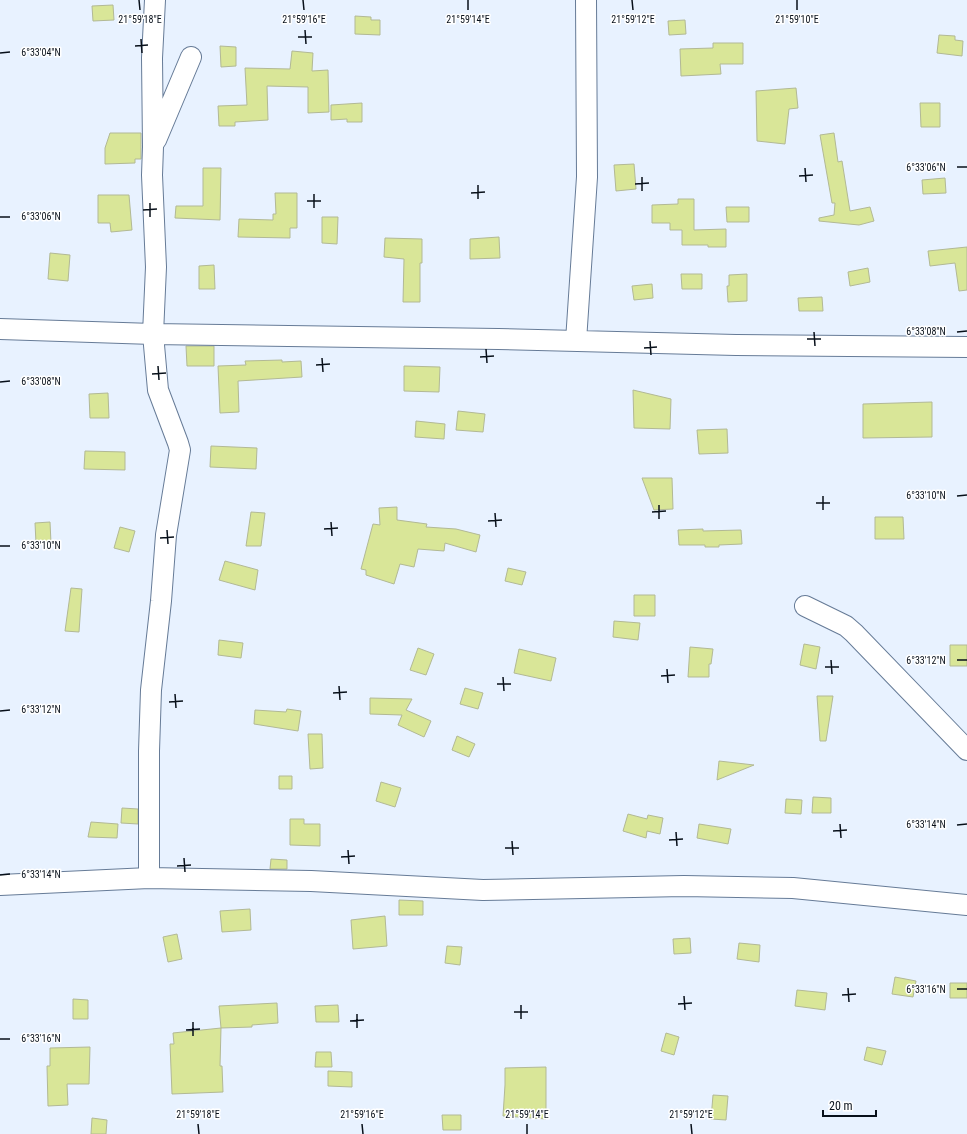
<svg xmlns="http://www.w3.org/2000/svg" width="967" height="1134" viewBox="0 0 967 1134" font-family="'Roboto Condensed',sans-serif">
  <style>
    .building { fill: #d9e698; stroke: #b2b995 }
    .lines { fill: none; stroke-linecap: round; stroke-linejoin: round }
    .street-casing { stroke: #667b97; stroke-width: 22 }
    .street { stroke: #fff; stroke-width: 20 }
    .ticks { fill: none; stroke: #08101a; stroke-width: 1.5 }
    .ticks-label { font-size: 10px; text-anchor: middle; fill: #08101a; stroke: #fff; stroke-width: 3; stroke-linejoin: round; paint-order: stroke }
  </style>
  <rect width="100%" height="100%" fill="#e8f2ff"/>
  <!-- building -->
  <path class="building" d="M113,5L114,20L93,21L92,6Z
    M355,16L371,17V20H380V35L355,34Z
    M685,20L686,34L669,35L668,21Z
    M939,35L955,36V40L963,41L962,56L937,53Z
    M713,43H743V64H720L721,74L681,76L680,49L713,48Z
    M220,46L236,47V66L221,67Z
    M292,51L313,53L312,71L328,70L329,112L308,113V87L267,86L268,120L235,122V126H219L218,106L247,105L245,68L290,69Z
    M796,88L798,108L789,109L785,144L757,141L756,91Z
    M362,103V122H347V119L331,120V105Z
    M920,103H940V127H921Z
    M110,133H141V159H135V163L105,164V148Z
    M834,133L838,162L842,161L850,211L870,207L874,221L859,225L819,221V218L834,215L835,203H832L820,135Z
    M634,164L636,189L616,191L614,165Z
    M203,168H221L220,220L175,218L176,206H203Z
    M945,178L946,193L923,194L922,180Z
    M275,193H297V228H290V238L238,237L239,219L273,220V214H276Z
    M98,195H129L132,230L111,232L110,223H98Z
    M678,199H694V230L726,229V247H708V245H682V230H670V223H652V205L678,204Z
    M726,207H749V222H727Z
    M322,217H338L337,244L322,243Z
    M499,237L500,258L470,259V239Z
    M385,238L422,239V263H420V302H403L404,259L384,257Z
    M967,247V290L959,291L955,263L930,266L928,251Z
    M50,253L70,255L68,281L48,279Z
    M214,265L215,289H199V266Z
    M868,268L870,282L850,286L848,272Z
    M681,274H702V289H682Z
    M747,274V301L728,302L727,286H729V275Z
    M652,284L653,298L634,300L632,286Z
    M822,297L823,311H799L798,298Z
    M186,346H214V366H187Z
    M282,360V362L301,361L302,377L238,381L239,412L220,413L218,366L246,365L245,361Z
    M404,366L440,367L439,392L404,391Z
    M633,390L671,399L670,429L634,428Z
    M108,393L109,418H90L89,394Z
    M932,402V437L863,438V404Z
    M458,411L485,414L483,432L456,430Z
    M416,421L445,424L444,439L415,437Z
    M727,429L728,453L699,454L697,430Z
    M211,446L257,448L256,469L210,467Z
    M85,451L125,452V470L84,469Z
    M642,478H672L673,509L654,510Z
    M397,507V520L427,524L426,527L456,529L480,535L476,552L445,543L444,551L418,549L414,567L400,564L394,584L366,575V570L361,569L373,524L380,525L379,508Z
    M251,512L265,513L261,546H246Z
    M875,517H903L904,539H875Z
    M50,522L51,543H36L35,523Z
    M120,527L135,531L129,552L114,548Z
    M703,529V531L741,530L742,544L719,545V547H705V545H679L678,530Z
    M225,561L258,570L255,590L219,580Z
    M508,568L526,572L522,585L505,581Z
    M71,588L82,589L79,632L65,631Z
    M634,595H655V616H634Z
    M614,621L640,623L638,640L613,637Z
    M219,640L243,643L241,658L218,655Z
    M804,644L820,647L816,669L800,665Z
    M950,645H967V666H950Z
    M690,647L713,649L711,664H709V677H688Z
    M418,648L434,654L426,675L410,670Z
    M519,649L556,658L551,681L514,673Z
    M465,688L483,693L478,709L460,704Z
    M817,696H833L826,741H820Z
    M370,698L412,699L406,710L431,721L424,737L398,725L402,715L370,714Z
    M287,709L301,711L298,731L254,724L255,710L286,712Z
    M308,734H322L323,768L310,769Z
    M457,736L475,744L469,757L452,750Z
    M719,761L754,765L717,780Z
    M279,776H292V789H279Z
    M381,782L401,788L395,807L376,801Z
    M813,797L831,798V813H812Z
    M786,799L802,800L801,814L785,813Z
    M122,808L138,809V824L121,823Z
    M628,814L647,819L648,815L663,818L660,834L647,831L646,838L623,831Z
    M290,819H304V824H320V846L290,845Z
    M91,822L118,824L117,838L88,837Z
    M699,824L731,829L728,844L697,838Z
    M271,859L287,860V869H270Z
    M399,900L423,901V915H399Z
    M250,909L251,930L222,932L220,911Z
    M385,916L387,946L353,949L351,920Z
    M177,934L182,959L168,962L163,937Z
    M690,938L691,953L674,954L673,939Z
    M739,943L760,945L759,962L737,959Z
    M447,946L462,947L460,965L445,963Z
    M895,977L916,981L913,997L892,994Z
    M950,983H967V998H950Z
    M797,990L827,993L825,1010L795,1006Z
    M73,999L88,1000V1019H73Z
    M277,1003L278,1023L252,1025V1027L221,1028L219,1006Z
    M338,1005L339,1022H316L315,1006Z
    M221,1028L220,1066H222L223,1092L172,1094L170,1044H174L173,1033Z
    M666,1033L679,1037L674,1055L661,1051Z
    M90,1047L89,1084H67L68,1105L48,1106L47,1066H50V1048Z
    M867,1047L886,1051L882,1065L864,1060Z
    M316,1052H331L332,1067H315Z
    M546,1067V1119L503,1116L505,1085V1068Z
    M328,1071L352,1072V1087L328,1086Z
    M713,1095L728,1096L726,1120L711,1119Z
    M442,1115H461V1130H443Z
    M92,1118L107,1120L106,1134H91Z"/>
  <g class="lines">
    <!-- street casing -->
    <g class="street-casing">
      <path id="street" d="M156,140L191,57
        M0,329L153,334L498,339L736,345L967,347
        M576,341L587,177L586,0
        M805,606L846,626L854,633L967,750
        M149,878V751L151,690L161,601L166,535L180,450L178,443L158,390L153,334L156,267L152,175L153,147L152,58L155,0
        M0,885L149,878L311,881L483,890L684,886L793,888L967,905"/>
    </g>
    <!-- street -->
    <use href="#street" class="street"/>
  </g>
  <!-- ticks -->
  <path class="ticks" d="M139,0L140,10M303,0L304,10M468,0V10M632,0L633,10M797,0V10M305,30L306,44M298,37H312M141,39L142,53M135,46L148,45M0,53L10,52M957,167H967M805,168L806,182M799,176L813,175M642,177V191M635,184L649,183M478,185V199M471,193L485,192M314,194V208M307,201H321M150,203V217M143,210L157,209M0,217H10M814,332L815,346M957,332L967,331M807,339H821M650,341L651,355M644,348L657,347M486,349L487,363M480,357L494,356M322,358L323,372M316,365L330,364M158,366L159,380M152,374L166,373M0,382L10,381M823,496V510M957,496L967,495M816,503H830M659,505V519M652,512L666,511M495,513L496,527M488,521L502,520M331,522L332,536M324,529L338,528M167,530L168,544M160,538L174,537M0,546H10M831,660L832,674M957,660H967M825,667H839M667,669L668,683M661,676L675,675M503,677L504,691M497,684H511M339,686L340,700M333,693L347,692M175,694L176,708M169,702L183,701M0,711L10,710M840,824L841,838M957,825L967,824M833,831L847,830M676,832L677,846M669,840L683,839M512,841L513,855M505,848H519M348,850L349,864M341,857L355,856M184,858L185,872M177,866L191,865M0,875L10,874M848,988L849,1002M957,989H967M842,995L856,994M684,996L685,1010M678,1004L692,1003M521,1005V1019M514,1012H528M357,1014V1028M350,1021L364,1020M193,1022V1036M186,1030L200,1029M0,1039H10M198,1124L199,1134M362,1124L363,1134M527,1124V1134M691,1124L692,1134"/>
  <g class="ticks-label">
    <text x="140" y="23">21°59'18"E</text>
    <text x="304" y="23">21°59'16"E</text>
    <text x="468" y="23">21°59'14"E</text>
    <text x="633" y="23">21°59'12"E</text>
    <text x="797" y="23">21°59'10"E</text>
    <text x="41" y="56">6°33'04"N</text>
    <text x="926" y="171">6°33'06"N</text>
    <text x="41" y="220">6°33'06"N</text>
    <text x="926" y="335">6°33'08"N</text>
    <text x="41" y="385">6°33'08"N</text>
    <text x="926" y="499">6°33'10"N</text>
    <text x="41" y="549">6°33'10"N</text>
    <text x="926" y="664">6°33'12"N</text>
    <text x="41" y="713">6°33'12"N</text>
    <text x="926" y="828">6°33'14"N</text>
    <text x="41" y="878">6°33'14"N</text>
    <text x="926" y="993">6°33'16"N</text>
    <text x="41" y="1042">6°33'16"N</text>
    <text x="198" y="1118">21°59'18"E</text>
    <text x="362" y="1118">21°59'16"E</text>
    <text x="527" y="1118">21°59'14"E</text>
    <text x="691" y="1118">21°59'12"E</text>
  </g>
  <!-- scale -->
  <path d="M823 1110v6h53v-6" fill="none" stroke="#08101a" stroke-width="2"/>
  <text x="829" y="1110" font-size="12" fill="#08101a" stroke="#ffffff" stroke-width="3" paint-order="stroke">20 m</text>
</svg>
